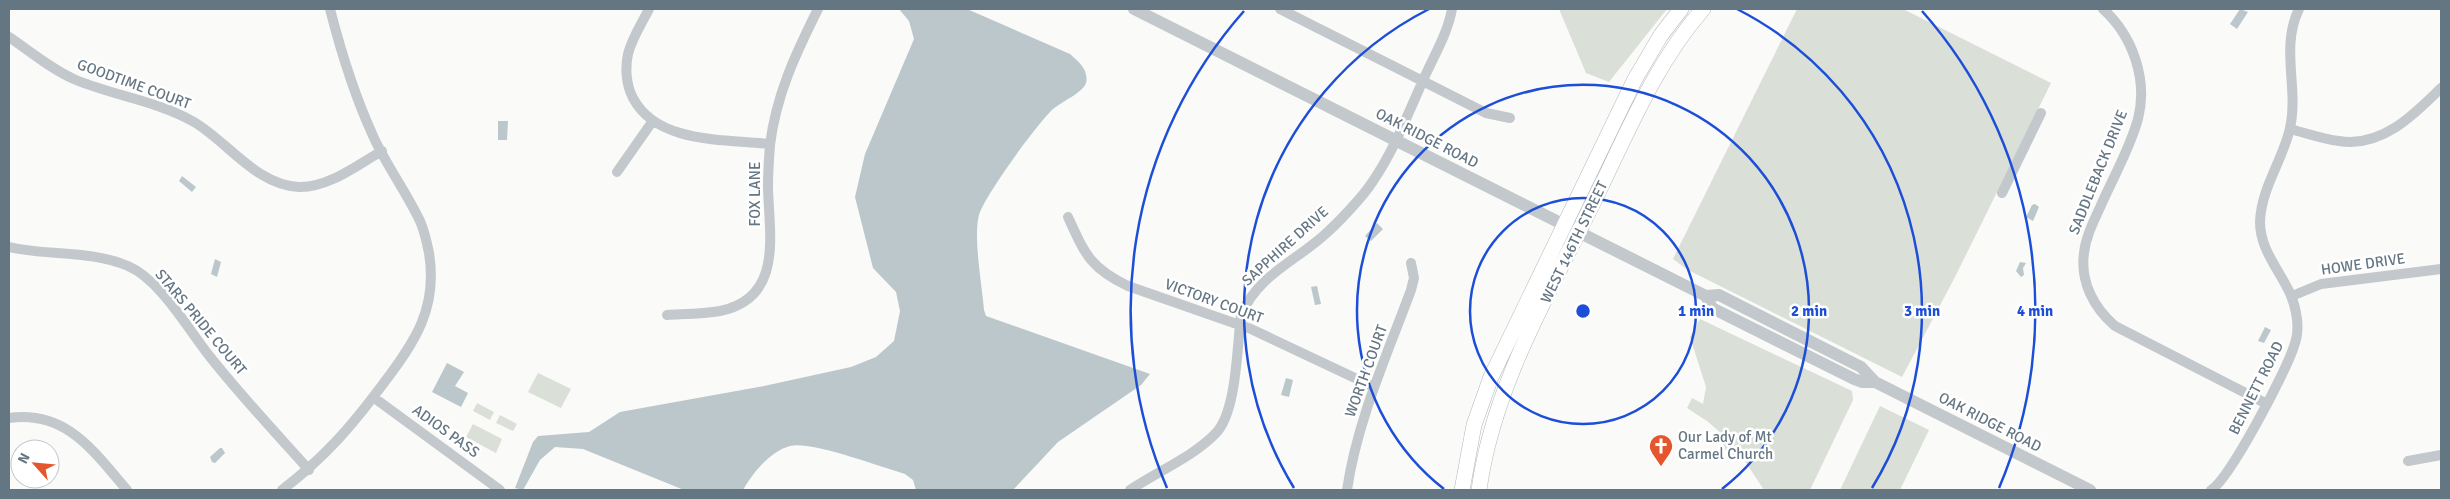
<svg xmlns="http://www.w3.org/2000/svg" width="2450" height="499" viewBox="0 0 2450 499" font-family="Signika,sans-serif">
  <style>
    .green { fill: #dadfd7 }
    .water { fill: #bbc7cb }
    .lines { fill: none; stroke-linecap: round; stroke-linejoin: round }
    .primary-casing { stroke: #b5babe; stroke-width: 16 }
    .minor { stroke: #c3c8cc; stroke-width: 10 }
    .tertiary { stroke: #c3c8cc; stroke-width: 12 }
    .primary { stroke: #fff; stroke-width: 15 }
    .ring { fill: none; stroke: #1d4ed8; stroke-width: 2.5 }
    .labels { text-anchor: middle; stroke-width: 5; stroke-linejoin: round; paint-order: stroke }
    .street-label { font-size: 15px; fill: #657683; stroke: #fff }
    .poi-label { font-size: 15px; fill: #657683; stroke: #fff; text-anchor: start }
    .centre { fill: #1d4ed8; stroke: #fff; stroke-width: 2.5 }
    .ring-label { font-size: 15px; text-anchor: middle; font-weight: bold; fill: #1d4ed8; stroke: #fff; stroke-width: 5; stroke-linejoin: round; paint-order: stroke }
  </style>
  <rect width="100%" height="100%" fill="#fafaf8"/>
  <!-- green -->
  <path class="green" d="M1559,9H1667L1609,82L1586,73Z
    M1797,9H1903L2051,83L1955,277L1902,377L1688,270L1673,259Z
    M1700,319L1852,391L1853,400L1810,490H1764L1739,452L1732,457L1722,446L1728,439L1707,421L1687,408L1692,398L1703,404L1706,387L1690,337Z
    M538,373L571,389L561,408L528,392Z
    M477,403L494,412L490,420L473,411Z
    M1880,406L1929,430L1900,490H1840Z
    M500,415L517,424L513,431L496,423Z
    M473,424L502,439L496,453L466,437Z"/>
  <!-- water -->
  <path class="water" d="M899,9H967L1070,54C1079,62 1089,70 1086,83C1083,93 1060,102 1051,111C1035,127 985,195 979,215C973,237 982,285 984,310L986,316L1150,374L1141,385L1058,442L1013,490H916L913,480L905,474C880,467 812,441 790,446C770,451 752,474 743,490H684L583,449L555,447L540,460L523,490L515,488L533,442L538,436L589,432L620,412L764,386L851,367L876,357L894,341L900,311L896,292L873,268L855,197L865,154L914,39L909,21Z
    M2240,9L2248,12L2237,29L2230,24Z
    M498,121H508L507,140H498Z
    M182,176L196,187L192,192L179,181Z
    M2035,204L2039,207L2033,221L2026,217L2032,205Z
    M1377,223L1383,229L1371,241L1365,236Z
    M215,259L221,262L217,277L211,274Z
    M2020,262L2026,263L2023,268L2024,275L2021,277L2016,271Z
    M1317,286L1321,304L1315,305L1311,287Z
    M2265,327L2271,330L2264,343L2258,341Z
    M447,363L464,372L455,386L468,393L461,407L432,392Z
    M1286,378L1293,380L1289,397L1281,395Z
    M220,448H222L225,453L215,463L212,462L210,457Z"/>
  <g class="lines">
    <!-- primary casing -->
    <g class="primary-casing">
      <path id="primary" d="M1462,490L1474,425L1491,377L1635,79L1661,35L1681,9
        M1479,490C1493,387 1548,295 1593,203C1626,136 1654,65 1703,9"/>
    </g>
    <!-- minor -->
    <path class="minor" d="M649,9C642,23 632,38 628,54C625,68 626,85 633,98C657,144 725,139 770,144
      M1280,9L1486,113L1510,118
      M2103,9C2133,36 2148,80 2138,119C2130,148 2114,176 2102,203C2095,219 2086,235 2084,253C2080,282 2094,308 2115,326L2267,404
      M9,37C30,51 52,70 76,80C115,96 157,101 194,122C228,142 256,185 299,187C328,188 357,165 382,151
      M2290,129C2306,133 2322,139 2339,141C2381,148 2414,115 2441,88
      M617,172L652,122
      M2002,193L2041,113
      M1068,217C1085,254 1090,268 1128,286L1251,329L1374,387
      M9,247C48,256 91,250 128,266C161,280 189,331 211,358C242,397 276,433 309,470
      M2292,296L2321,284L2441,269
      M667,315C684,314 703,314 720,311C784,298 769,234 768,187C768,173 769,158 770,145C776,95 796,53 818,9
      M373,397L500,490
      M9,418C67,410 94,452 127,490
      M2408,461L2441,455
      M282,490C325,457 351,427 383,384C415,342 438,308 429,253C427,243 424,230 420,221C406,192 387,166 374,138C355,97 341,52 330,9
      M1130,490C1158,471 1193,457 1216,433C1237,411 1237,345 1241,315C1258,276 1292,263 1322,237C1336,225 1363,197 1373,181C1395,149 1409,111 1425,76C1435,54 1448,32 1452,9
      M1347,490C1357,421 1387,355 1411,290L1414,278L1411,263
      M2211,490C2229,480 2287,370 2294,346C2298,336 2298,323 2296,313C2291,280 2260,257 2260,222C2261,188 2283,160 2290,128C2299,88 2280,48 2299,9"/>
    <!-- tertiary -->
    <path class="tertiary" d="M1134,9L1706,296L1719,295L1861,367L1875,382L2090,490
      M1706,296L1712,308L1854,379L1862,382H1875"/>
    <!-- primary -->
    <use href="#primary" class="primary"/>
  </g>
  <!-- distance rings -->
  <g class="ring">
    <circle cx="1583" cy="311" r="113"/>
    <path d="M1444 489A226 226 0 1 1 1722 489"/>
    <path d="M1294 488A339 339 0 0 1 1429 9M1737 9A339 339 0 0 1 1872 488"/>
    <path d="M1167 488A452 452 0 0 1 1244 11M1922 11A452 452 0 0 1 1999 488"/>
  </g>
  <!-- icons -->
  <defs>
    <g id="church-pin" transform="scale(1.25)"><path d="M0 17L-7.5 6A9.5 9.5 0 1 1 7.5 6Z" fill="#e4572e" stroke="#fff"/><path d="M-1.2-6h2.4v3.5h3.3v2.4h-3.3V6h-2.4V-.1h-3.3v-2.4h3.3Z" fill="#fff"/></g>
  </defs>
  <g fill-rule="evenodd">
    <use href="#church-pin" x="1661" y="446"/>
  </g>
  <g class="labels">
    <!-- street labels -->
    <g class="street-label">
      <text transform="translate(134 84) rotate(20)" y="5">GOODTIME COURT</text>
      <text transform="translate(1427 138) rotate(27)" y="5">OAK RIDGE ROAD</text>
      <text transform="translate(2098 172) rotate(-68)" y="5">SADDLEBACK DRIVE</text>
      <text transform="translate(755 194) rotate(-90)" y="5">FOX LANE</text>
      <text transform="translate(1574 242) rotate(-64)" y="5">WEST 146TH STREET</text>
      <text transform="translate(1285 246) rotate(-42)" y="5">SAPPHIRE DRIVE</text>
      <text transform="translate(2363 264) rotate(-8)" y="5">HOWE DRIVE</text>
      <text transform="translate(1214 301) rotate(20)" y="5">VICTORY COURT</text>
      <text transform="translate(201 322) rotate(50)" y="5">STARS PRIDE COURT</text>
      <text transform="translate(1366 371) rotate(-70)" y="5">WORTH COURT</text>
      <text transform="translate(2256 388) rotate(-63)" y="5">BENNETT ROAD</text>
      <text transform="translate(1990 422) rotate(27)" y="5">OAK RIDGE ROAD</text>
      <text transform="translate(446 431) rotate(36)" y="5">ADIOS PASS</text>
    </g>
    <!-- poi labels -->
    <g class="poi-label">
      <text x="1678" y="442">Our Lady of Mt<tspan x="1678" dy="17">Carmel Church</tspan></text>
    </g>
  </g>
  <circle cx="1583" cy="311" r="8" class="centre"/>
  <g class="ring-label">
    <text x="1696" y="316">1 min</text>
    <text x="1809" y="316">2 min</text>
    <text x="1922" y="316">3 min</text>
    <text x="2035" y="316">4 min</text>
  </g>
  <!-- border -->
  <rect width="2450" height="499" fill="none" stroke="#657683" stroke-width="20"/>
  <!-- north arrow -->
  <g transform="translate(35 464) rotate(297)"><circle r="24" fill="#ffffff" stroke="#c1c8cd"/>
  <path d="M0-4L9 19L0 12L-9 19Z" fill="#e4572e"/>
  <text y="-8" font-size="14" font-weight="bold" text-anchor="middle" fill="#657683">N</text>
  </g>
</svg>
